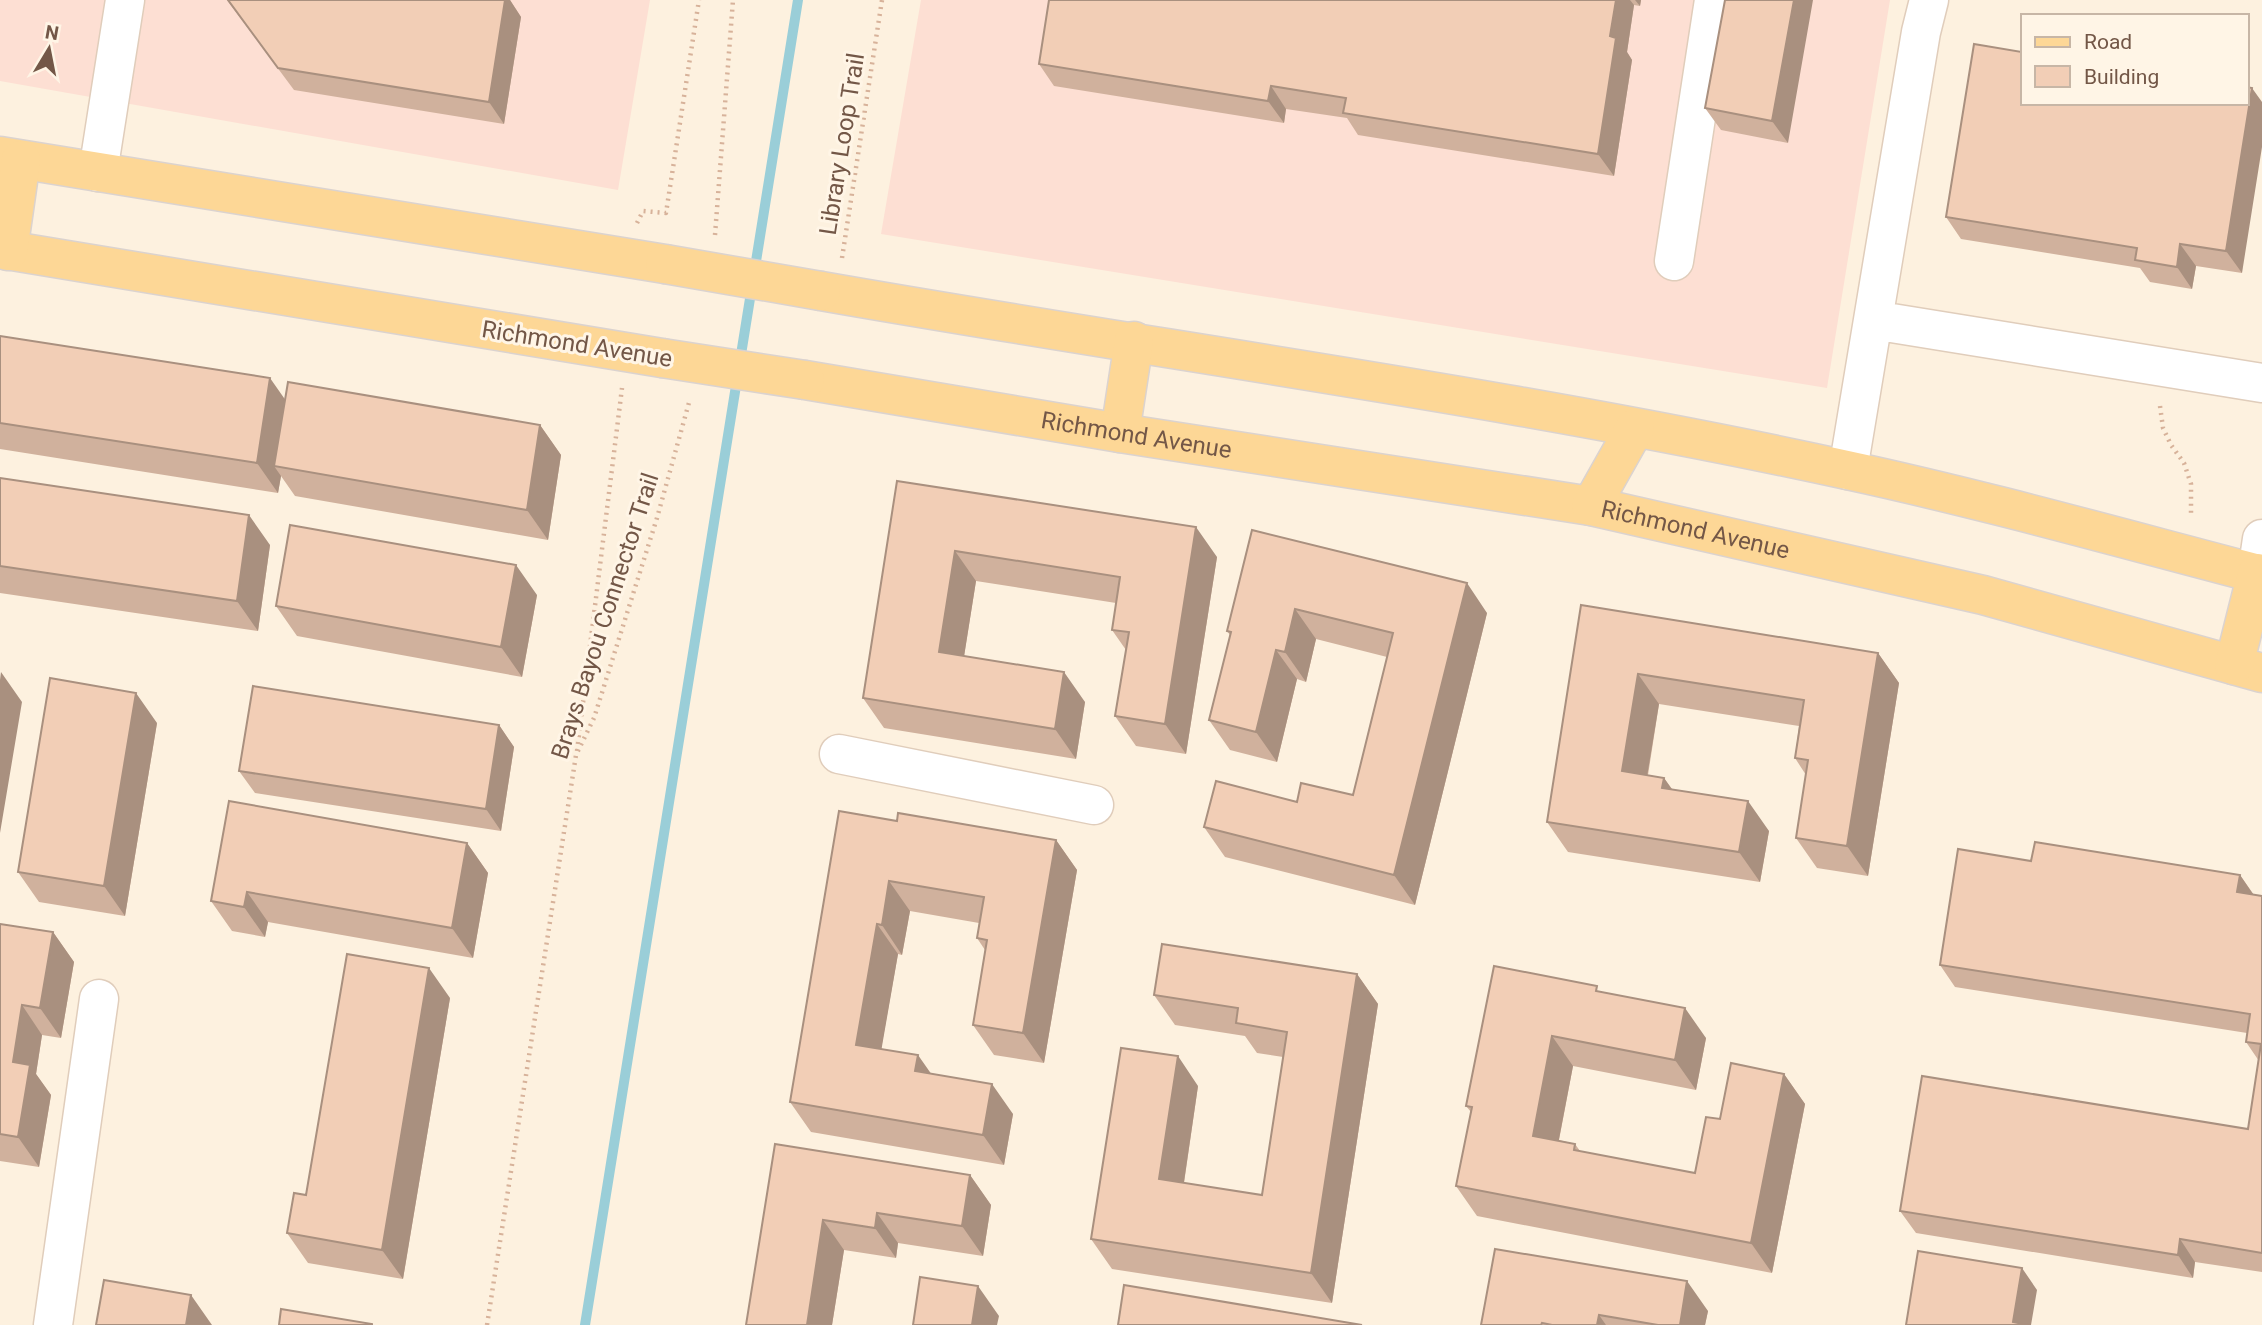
<svg xmlns="http://www.w3.org/2000/svg" width="2262" height="1325" viewBox="0 0 2262 1325" font-family="Roboto,sans-serif">
  <style>
    .commercial { fill: #fddfd3 }
    .lines { fill: none; stroke-linecap: round; stroke-linejoin: round }
    .stream { stroke: #9aced8; stroke-width: 10 }
    .minor-casing { stroke: #e0cdbb; stroke-width: 41 }
    .major-casing { stroke: #dbd3cf; stroke-width: 41 }
    .path { stroke: #d7b29a; stroke-width: 4.5; stroke-dasharray: 2 5; stroke-linecap: butt }
    .minor { stroke: #fff; stroke-width: 38 }
    .major { stroke: #fdd796; stroke-width: 38 }
    .major-bridge-casing { stroke: #dbd3cf; stroke-width: 41; stroke-linecap: butt }
    .major-bridge { stroke: #fdd796; stroke-width: 38 }
    .wall { fill: #d0b19d }
    .shaded-wall { fill: #a9907f }
    .building { fill: #f2ceb6; stroke: #a9907f; stroke-width: 2 }
    .labels { text-anchor: middle; stroke-width: 6; stroke-linejoin: round; paint-order: stroke }
    .street-label { font-size: 24px; fill: #735747; stroke: #fff5e6 }
  </style>
  <rect width="100%" height="100%" fill="#fdf1df"/>
  <!-- commercial -->
  <path class="commercial" d="M0,0H650L618,190L0,81Z
    M921,0H1890L1827,388L881,234Z"/>
  <g class="lines">
    <!-- stream -->
    <path class="stream" d="M585,1325L798,0"/>
    <!-- minor casing -->
    <g class="minor-casing">
      <path id="minor" d="M98,172L125,0
        M1674,261L1714,0
        M1873,320L2262,383
        M1848,470L1921,32L1929,0
        M2257,573L2262,539
        M839,754L1094,805
        M53,1325L99,999"/>
    </g>
    <!-- major casing -->
    <g class="major-casing">
      <g id="major">
        <path d="M0,156L665,264"/>
        <path d="M0,249L662,358"/>
        <path d="M8,251L21,160"/>
        <path d="M821,291C1163,351 1508,396 1847,470C1986,500 2124,539 2262,575"/>
        <path id="s1" d="M805,380L1120,433L1591,506L1983,595L2262,673"/>
        <path d="M1120,433L1134,341"/>
        <path d="M1591,506L1635,428"/>
        <path d="M2234,665L2257,573"/>
      </g>
    </g>
    <!-- path -->
    <path class="path" d="M637,223L643,211L666,213L699,0
      M715,235L733,0
      M842,258L882,0
      M2160,406L2163,428L2171,445L2184,463L2191,484V516
      M577,751L622,388
      M487,1325L576,755L594,718L657,518L690,399"/>
    <!-- minor -->
    <use href="#minor" class="minor"/>
    <!-- major -->
    <use href="#major" class="major"/>
    <!-- major-bridge casing -->
    <g class="major-bridge-casing">
      <path id="major-bridge" d="M665,264L821,291
        M662,358L805,380"/>
    </g>
    <!-- major-bridge -->
    <use href="#major-bridge" class="major-bridge"/>
  </g>
  <!-- wall -->
  <path class="wall" d="M227,0H510L521,17L504,124L294,90Z
    M1049,0H1641L1640,6L1634,5L1627,52L1632,60L1614,176L1358,135L1347,118L1286,109L1284,123L1054,86L1039,64Z
    M1725,0L1788,143L1721,130L1705,108Z
    M2246,103L2242,273L2196,266L2192,289L2150,282L2140,268L1961,239L1946,217Z
    M0,423L540,425L561,455L548,540L295,496L281,476L278,493L0,449Z
    M0,478L270,545L258,631L0,593Z
    M897,481L1217,557L1186,754L1136,746L1115,716L1126,650L1112,630L1116,603L976,581L964,656L1085,702L1076,759L884,728L863,698Z
    M1252,530L1487,613L1415,905L1225,857L1204,827L1297,802L1353,795L1387,657L1316,639L1306,682L1297,679L1277,762L1230,750L1209,720L1230,635L1227,631Z
    M537,595L522,677L297,636L276,606Z
    M1581,605L1878,653L1899,683L1868,876L1817,868L1796,838L1806,775L1795,758L1799,726L1659,704L1648,775L1664,778L1672,789L1769,831L1760,882L1568,852L1547,822Z
    M157,723L125,916L39,902L18,872Z
    M499,725L514,747L501,831L255,793L239,771Z
    M897,821L1056,840L1077,870L1044,1063L994,1055L973,1025L985,950L977,938L979,923L910,911L902,955L898,954L881,1049L1013,1114L1004,1165L811,1132L790,1102Z
    M467,843L488,873L473,958L268,922L265,937L232,931L211,901Z
    M2031,861L2240,875L2254,895L2262,896V1272L2195,1262L2193,1278L1916,1233L1900,1211L2248,1129L2259,1061L2246,1042L2247,1033L1955,987L1940,965Z
    M0,924L53,932L74,962L61,1038L42,1035L36,1074L51,1095L39,1167L0,1161Z
    M1357,974L1378,1004L1332,1303L1112,1269L1091,1239L1198,1086L1184,1183L1262,1195L1283,1057L1257,1053L1245,1036L1175,1025L1154,995Z
    M1601,992L1706,1038L1696,1090L1573,1066L1559,1140L1575,1144L1580,1151L1695,1173L1720,1119L1784,1074L1805,1104L1772,1273L1477,1216L1456,1186L1471,1112L1466,1106Z
    M450,998L403,1279L308,1263L287,1233L306,1195Z
    M775,1144L970,1175L991,1205L983,1256L898,1243L896,1258L844,1250L832,1325H746Z
    M1495,1249L1708,1311L1705,1325H1481Z"/>
  <!-- shaded-wall -->
  <path class="shaded-wall" d="M505,0H510L521,17L504,124L489,102Z
    M1616,0H1630L1634,5L1627,52L1632,60L1614,176L1598,154L1610,36Z
    M1635,0H1641L1640,6Z
    M1794,0H1813L1788,143L1772,121Z
    M1271,86L1286,109L1284,123L1268,101Z
    M2252,88L2262,102V147L2242,273L2226,251Z
    M2180,244L2196,266L2192,289L2177,267Z
    M270,378L291,408L274,466L281,476L278,493L257,463Z
    M540,425L561,455L548,540L527,510Z
    M249,515L270,545L258,631L237,601Z
    M1196,527L1217,557L1186,754L1165,724Z
    M955,551L976,581L960,682L939,652Z
    M516,565L537,595L522,677L501,647Z
    M1467,583L1487,613L1415,905L1394,875Z
    M1295,609L1316,639L1306,682L1285,652Z
    M1276,650L1297,679L1277,762L1256,732Z
    M1878,653L1899,683L1868,876L1847,846Z
    M1,672L22,702L0,833V680Z
    M1064,672L1085,702L1076,759L1055,729Z
    M1638,674L1659,704L1643,801L1622,771Z
    M136,693L157,723L125,916L104,886Z
    M499,725L514,747L501,831L486,809Z
    M1664,778L1685,808L1662,788Z
    M1748,801L1769,831L1760,882L1739,852Z
    M1056,840L1077,870L1044,1063L1023,1033Z
    M467,843L488,873L473,958L452,928Z
    M2240,875L2255,897L2237,892Z
    M889,881L910,911L902,955L882,925Z
    M247,892L268,922L265,937L244,907Z
    M877,924L898,954L877,1075L856,1045Z
    M53,932L74,962L61,1038L40,1008Z
    M429,968L450,998L403,1279L382,1250Z
    M1357,974L1378,1004L1332,1303L1311,1273Z
    M22,1005L42,1035L36,1074L51,1095L39,1167L18,1137L13,1062Z
    M1685,1008L1706,1038L1696,1090L1675,1060Z
    M1552,1036L1573,1066L1554,1165L1533,1136Z
    M918,1055L939,1085L915,1071Z
    M1178,1056L1198,1086L1180,1209L1159,1179Z
    M1784,1074L1805,1104L1772,1273L1751,1243Z
    M992,1084L1013,1114L1004,1165L983,1135Z
    M970,1175L991,1205L983,1256L962,1226Z
    M877,1213L898,1243L896,1258L875,1228Z
    M823,1220L844,1250L832,1325H807Z
    M2180,1239L2195,1262L2193,1278L2178,1255Z
    M2022,1268L2037,1290L2031,1325H2015L2013,1322Z
    M1687,1281L1708,1311L1705,1325H1680Z
    M978,1286L999,1316L997,1325H972Z
    M191,1295L212,1325H186Z
    M1599,1315L1606,1325H1597Z"/>
  <!-- building -->
  <path class="building" d="M228,0H505L489,102L278,68Z
    M1049,0H1616L1610,36L1616,38L1598,154L1343,113L1346,98L1271,86L1268,101L1039,64Z
    M1725,0H1794L1772,121L1705,108Z
    M1974,44L2022,52V103H2246V87L2252,88L2226,251L2180,244L2177,267L2135,260L2137,248L1946,217Z
    M0,336L270,378L257,463L0,423Z
    M288,382L540,425L527,510L274,466Z
    M0,478L249,515L237,601L0,566Z
    M897,481L1196,527L1165,724L1115,716L1129,632L1112,630L1120,577L955,551L939,652L1064,672L1055,729L863,698Z
    M290,525L516,565L501,647L276,606Z
    M1252,530L1467,583L1394,875L1204,827L1216,781L1297,802L1301,783L1353,795L1393,633L1295,609L1285,652L1276,650L1256,732L1209,720L1231,632L1227,631Z
    M1581,605L1878,653L1847,846L1796,838L1808,760L1795,758L1804,700L1638,674L1622,771L1664,778L1662,788L1748,801L1739,852L1547,822Z
    M50,678L136,693L104,886L18,872Z
    M253,686L499,725L486,809L239,771Z
    M229,801L467,843L452,928L247,892L244,907L211,901Z
    M839,811L897,821L898,813L1056,840L1023,1033L973,1025L987,940L977,938L984,897L889,881L882,925L877,924L856,1045L918,1055L915,1071L992,1084L983,1135L790,1102Z
    M2035,842L2240,875L2237,892L2262,896V1253L2180,1239L2178,1255L1900,1211L1922,1076L2248,1129L2261,1044L2246,1042L2250,1014L1940,965L1958,849L2031,861Z
    M0,924L53,932L40,1008L22,1005L13,1062L30,1065L18,1137L0,1134Z
    M1162,944L1357,974L1311,1273L1091,1239L1121,1048L1178,1056L1159,1179L1262,1195L1287,1032L1236,1023L1238,1008L1154,995Z
    M347,954L429,968L382,1250L287,1233L294,1193L306,1195Z
    M1494,966L1597,986L1596,991L1685,1008L1675,1060L1552,1036L1533,1136L1575,1144L1574,1150L1695,1173L1706,1117L1720,1119L1731,1063L1784,1074L1751,1243L1456,1186L1472,1107L1466,1106Z
    M775,1144L970,1175L962,1226L877,1213L875,1228L823,1220L807,1325H746Z
    M1495,1249L1687,1281L1680,1325H1658L1599,1315L1597,1325H1552L1542,1323L1541,1325H1481Z
    M1918,1251L2022,1268L2013,1322L2028,1325H1906Z
    M920,1277L978,1286L972,1325H913Z
    M104,1280L191,1295L186,1325H96Z
    M1124,1285L1362,1325H1118Z
    M281,1309L372,1324V1325H279Z"/>
  <g class="labels">
    <!-- street labels -->
    <g class="street-label">
      <text transform="translate(842 144) rotate(-81)" y="8">Library Loop Trail</text>
      <text transform="translate(577 344) rotate(9)" y="8">Richmond Avenue</text>
      <text dy="8" stroke="none"><textPath href="#s1" startOffset="336">Richmond Avenue</textPath></text>
      <text dy="8" stroke="none"><textPath href="#s1" startOffset="903">Richmond Avenue</textPath></text>
      <text transform="translate(605 616) rotate(-72)" y="8">Brays Bayou Connector Trail</text>
    </g>
  </g>
  <!-- legend -->
  <rect x="2021" y="14" width="228" height="91" fill="#fff5e6" stroke="#c7b6a6" stroke-width="2"/>
  <rect x="2035" y="37" width="35" height="10" fill="#fdd796" stroke="#c7b6a6" stroke-width="2"/>
  <text x="2084" y="49" font-size="21" fill="#735747">Road</text>
  <rect x="2035" y="66" width="35" height="21" fill="#f2ceb6" stroke="#c7b6a6" stroke-width="2"/>
  <text x="2084" y="84" font-size="21" fill="#735747">Building</text>
  <!-- north arrow -->
  <g transform="translate(49 49) rotate(10)" stroke="#fff5e6" stroke-width="5" paint-order="stroke">
  <path d="M0-5L12 26L0 18L-12 26Z" fill="#735747"/>
  <text y="-10" font-size="19" font-weight="bold" text-anchor="middle" fill="#735747">N</text>
  </g>
</svg>
